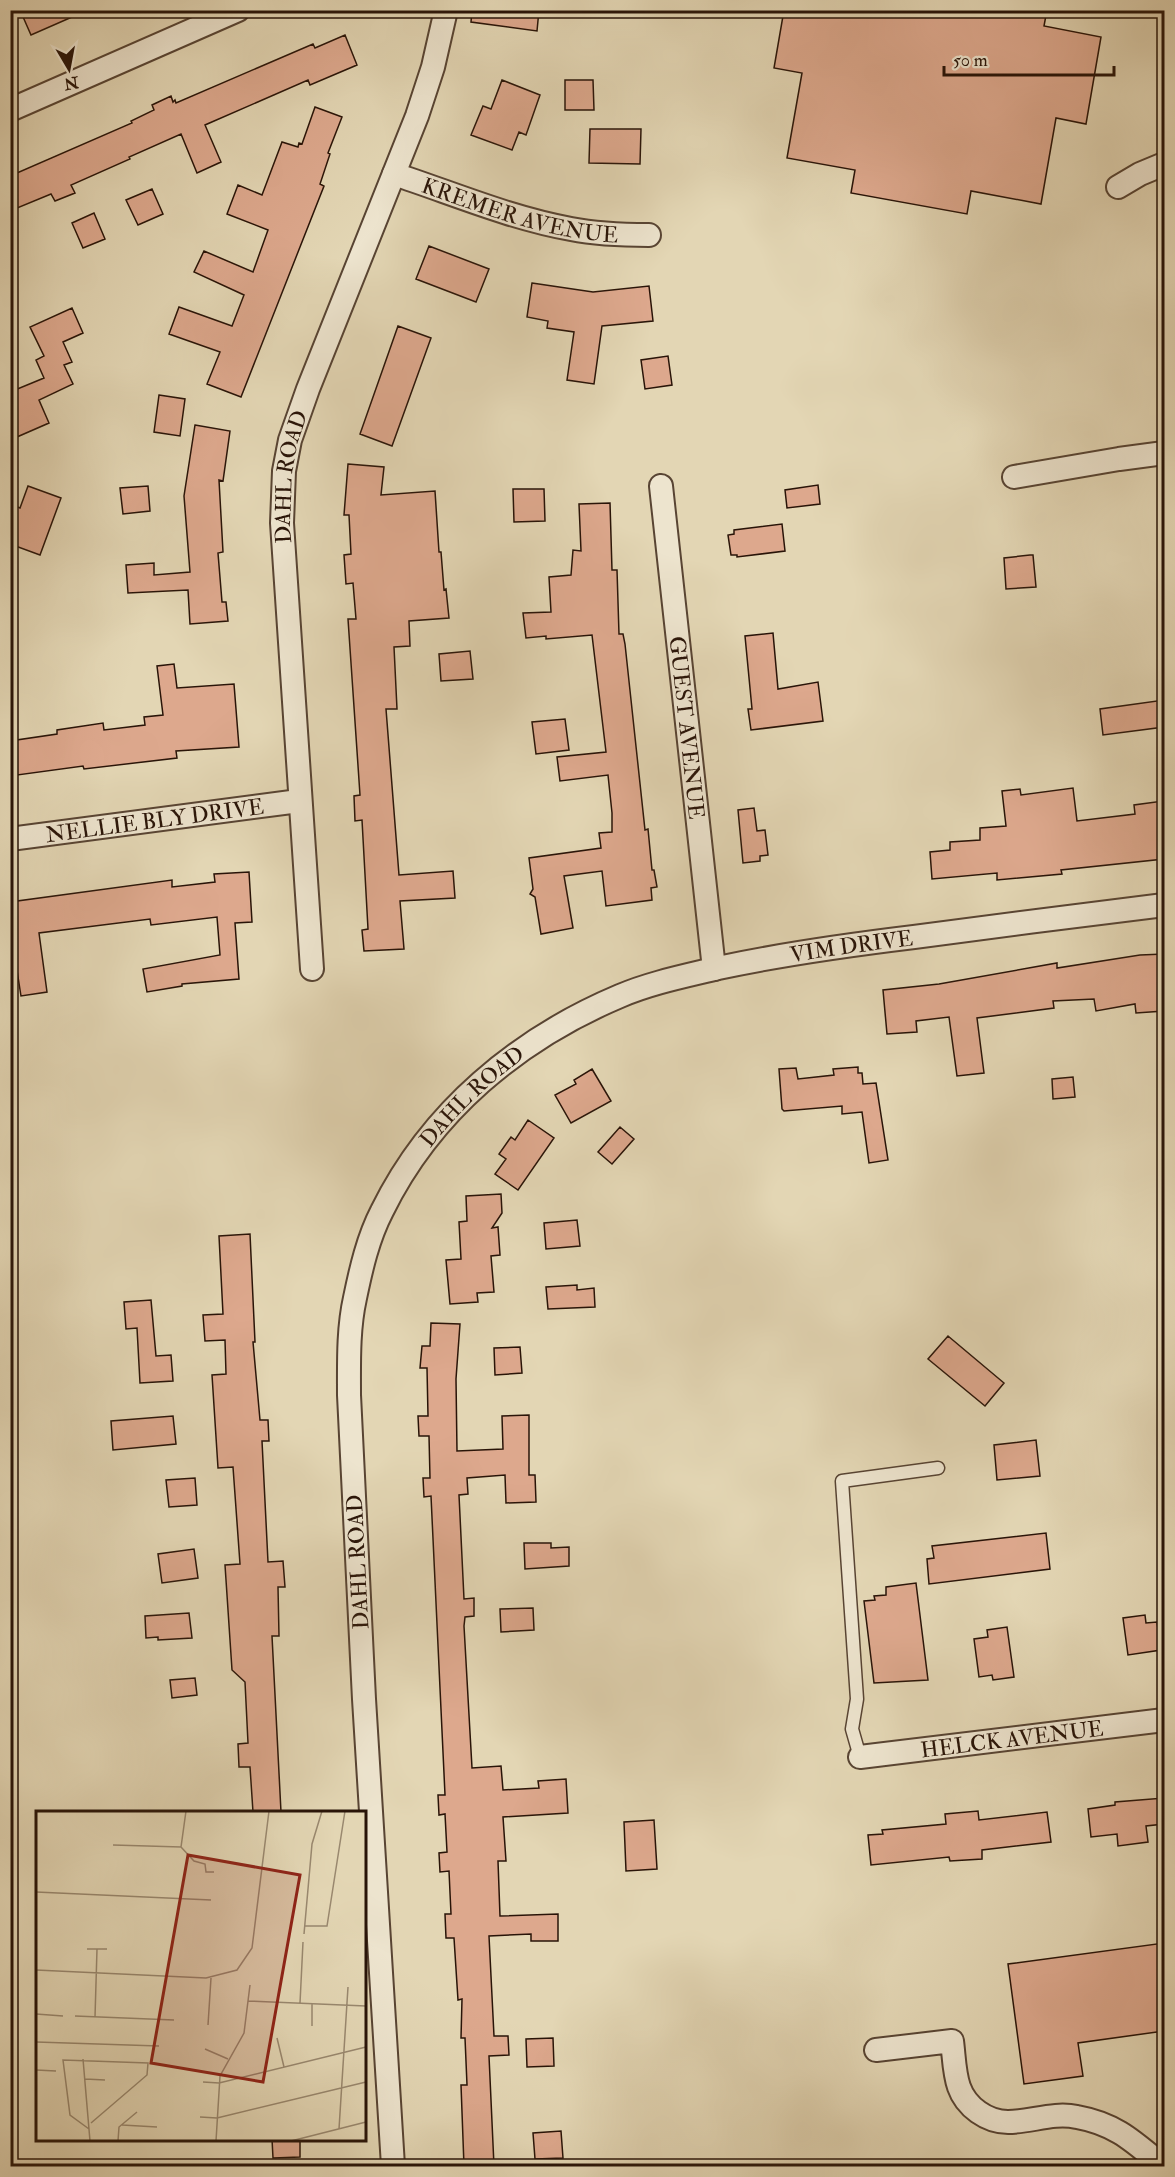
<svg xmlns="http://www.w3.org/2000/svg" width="1175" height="2177" viewBox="0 0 1175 2177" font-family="'IM FELL Double Pica',serif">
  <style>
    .building { fill: #dda88d; stroke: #291408; stroke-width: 1.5 }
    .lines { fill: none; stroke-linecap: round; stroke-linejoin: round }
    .lane-casing { stroke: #584433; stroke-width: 15 }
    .street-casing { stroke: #584433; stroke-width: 26 }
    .lane { stroke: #ede4ce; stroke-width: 12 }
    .street { stroke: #ede4ce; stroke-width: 22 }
    .labels { text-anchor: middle; stroke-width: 4.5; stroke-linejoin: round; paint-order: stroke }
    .street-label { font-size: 22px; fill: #291408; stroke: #ede4ce }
    .inset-road { fill: none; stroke: #99886f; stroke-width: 1.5 }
    .view { fill: #8f2418; fill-opacity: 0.15; stroke: #8f2418; stroke-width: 3 }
    .inset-edge { fill: none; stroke: #291408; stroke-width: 3 }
  </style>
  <rect width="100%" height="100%" fill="#e3d6b4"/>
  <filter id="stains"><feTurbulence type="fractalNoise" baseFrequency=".00333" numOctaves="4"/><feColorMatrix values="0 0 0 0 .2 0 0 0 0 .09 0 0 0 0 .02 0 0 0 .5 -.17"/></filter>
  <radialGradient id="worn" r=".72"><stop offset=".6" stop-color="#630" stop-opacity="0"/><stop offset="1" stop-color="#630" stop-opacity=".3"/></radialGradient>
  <!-- building -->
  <path class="building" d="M20,10H88L31,35Z
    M472,10H539L537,31L471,22Z
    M784,10H1047L1044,26L1101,37L1086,124L1056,118L1041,204L971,191L967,214L851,193L855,170L787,158L802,73L774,68Z
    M345,35L357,65L310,85L308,80L205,125L221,162L197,173L181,134L129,157L130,159L71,185L75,193L55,201L51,194L10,211V176L132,123L131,121L154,110L152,105L171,96L173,102L175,100L176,103L313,44L315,48Z
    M502,80L540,95L526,135L519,132L512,150L471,135L483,106L491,109Z
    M565,80H593L594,110H565Z
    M315,107L342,117L328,153L330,154L320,184L324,186L241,397L207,384L220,352L169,334L179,307L232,326L244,295L194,272L204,251L253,272L268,230L227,214L238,185L262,195L282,142L298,147L299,143L302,144Z
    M590,129H641L640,164L589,163Z
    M152,189L163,214L138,225L126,200Z
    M94,213L105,239L83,248L72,223Z
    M429,246L489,269L476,302L416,279Z
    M532,283L593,292L649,286L653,321L602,326L594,384L567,380L574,332L547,328L548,321L527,317Z
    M72,308L83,333L63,342L72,362L64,365L73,384L39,400L49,423L10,440V392L44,378L36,360L44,356L30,327Z
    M398,326L431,338L392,446L360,434Z
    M668,356L672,385L645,389L641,360Z
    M159,395L185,399L180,436L154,432Z
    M195,425L230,431L223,481L219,480L223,552L218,553L222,602H226L228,621L190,624L188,590L128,593L126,565L154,563V575L190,572L184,496Z
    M348,464L384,467L381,495L435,491L439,552H441L444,590L446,589L449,618L409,621L410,646L394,647L397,709H386L399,875L453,871L455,898L400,901L404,949L364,951L362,930L368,929L362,820L355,821L354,796L360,795L348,619H356L353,583L346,584L344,555L351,554L349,515H344Z
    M818,485L820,504L787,508L785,490Z
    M28,486L61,498L40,555L10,544V504L20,508Z
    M148,486L150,511L123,514L120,488Z
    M513,489H544L545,521L514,522Z
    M610,503L612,570H617L619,634H623L625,644L645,830L648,829L652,870H654L657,887L651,888L652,900L606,906L602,871L564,876L573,928L541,934L535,897L530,894L533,889L529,858L601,848L599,833L612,832V813L608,775L560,781L557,757L606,752L592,635L546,639V636L526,638L523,613L551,612L549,577L571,575L573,550L581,551L579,504Z
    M782,524L785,551L737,557V555H731L728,535L734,534V530Z
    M1030,555H1033L1036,587L1006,589L1004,558Z
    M773,633L778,689L818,682L823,721L751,730L748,709H752L745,636Z
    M470,651L473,679L441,681L439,654Z
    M174,664L177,688L234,684L239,747L176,751L177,758L84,769L83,766L10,776V741L57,734V730L103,723L104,730L145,725L144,717L163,715L157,666Z
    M1164,700V727L1103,735L1100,709Z
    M565,719L569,750L536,754L532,722Z
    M1073,788L1077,821L1135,814L1134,805L1163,801L1164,859L1061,870L1062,874L997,880V873L932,879L930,852L950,850V842L980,840V828L1006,826L1002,791L1020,789L1021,795Z
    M754,808L757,831L765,830L768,855L760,856V861L743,863L738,810Z
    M249,872L252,922L235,923L239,979L182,984V986L147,992L143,969L220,955L217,917L151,925L150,919L39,933L47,992L21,996L13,945H10V902L172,880V887L215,882L214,874Z
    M1164,954V1011L1136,1013L1135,1004L1096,1011L1094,999L1053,1001L1054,1008L977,1018L984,1073L957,1076L949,1017L916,1021L917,1032L887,1034L883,990L939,984L1057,963V968L1140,955Z
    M858,1067V1073H862L863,1084L876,1083L888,1160L869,1163L862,1112L842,1114V1106L784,1111L782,1109L779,1069L796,1068L798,1079L834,1075L833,1069Z
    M592,1069L611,1101L571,1123L555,1095L576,1084L574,1080Z
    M1073,1077L1075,1097L1053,1099L1052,1079Z
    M528,1120L554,1138L518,1190L495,1174L506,1159L499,1154L511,1137L515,1140Z
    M620,1127L634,1139L612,1164L598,1152Z
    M501,1194L502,1213L492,1228L498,1227L500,1255L491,1256L494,1292L477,1293L478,1302L450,1304L446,1260L461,1259L459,1222L467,1221L466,1196Z
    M577,1220L580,1246L546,1249L544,1223Z
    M250,1234L255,1342H253L260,1420H268L269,1441H262L268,1562L283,1561L285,1587H278L279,1636H272L281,1812H253L250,1767H239L238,1744L248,1743L245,1682L232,1670L225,1565L240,1564L233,1467L218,1468L212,1375L226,1374L225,1340L205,1341L203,1315L223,1314L219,1236Z
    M577,1285V1290L594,1288L595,1307L548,1309L546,1287Z
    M151,1300L156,1356L171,1355L173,1381L140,1383L137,1328L126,1329L124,1302Z
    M431,1323L460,1324L456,1379L457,1451L503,1449L502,1416L529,1415V1475H535L536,1502L506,1503L505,1475L467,1478L468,1494L459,1495L464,1599L474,1598V1616L465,1617L464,1626L472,1768L501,1766L503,1790L539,1788L538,1781L566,1779L568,1813L503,1817L506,1861H498L500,1916L558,1914V1941H531V1934L489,1936L494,2036H508L509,2055L489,2056L494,2166H464L461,2085H467L465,2038H461L462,1999L458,2000L454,1938H446L445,1914H451L449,1871L440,1872L439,1853L447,1852L445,1814L439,1815L438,1795H445L431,1496L424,1497L423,1478H430L429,1436H419L418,1416H428L427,1368H420L422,1346H430Z
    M948,1336L1004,1383L985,1406L928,1359Z
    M520,1347L522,1373L495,1375L494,1348Z
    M173,1416L176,1444L113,1450L111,1421Z
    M1036,1440L1040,1476L997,1480L994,1445Z
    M195,1478L197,1505L169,1507L166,1480Z
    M1046,1533L1050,1569L929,1584L927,1559L934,1558L932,1546Z
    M524,1543H551V1548L569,1547V1566L525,1569Z
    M194,1549L198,1578L162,1583L158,1554Z
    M916,1583L928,1680L874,1683L864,1601L875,1600L874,1596L886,1595V1587Z
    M533,1608L534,1630L501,1632L500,1609Z
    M189,1613L192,1638L158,1640V1637L146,1638L145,1616Z
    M1145,1615L1146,1623L1157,1622L1161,1650L1128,1655L1123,1618Z
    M1007,1627L1014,1677L993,1680L992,1675L979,1677L974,1639L988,1637L987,1630Z
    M195,1678L197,1695L172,1698L170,1680Z
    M1164,1798V1824L1146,1826L1148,1842L1118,1846L1117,1834L1091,1837L1088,1809L1115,1805V1802Z
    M978,1811L979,1820L1047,1812L1051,1842L982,1850V1859L950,1861L949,1857L871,1865L868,1835L883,1834L882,1830L946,1824L945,1814Z
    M654,1820L657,1869L626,1871L624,1822Z
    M1164,1943V2031L1078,2043L1083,2076L1024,2084L1008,1964Z
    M553,2038L554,2066L527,2067L526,2039Z
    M561,2131L563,2158L535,2159L533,2133Z
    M272,2139H300V2157L273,2158Z"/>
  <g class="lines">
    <!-- lane casing -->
    <g class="lane-casing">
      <path id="lane" d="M860,1757L852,1729L857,1699L842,1481L938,1468"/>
    </g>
    <!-- street casing -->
    <g class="street-casing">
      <g id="street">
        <path d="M10,110L238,10"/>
        <path id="s1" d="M394,174C452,193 510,218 571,229C596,234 623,235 649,235"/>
        <path d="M1118,187L1140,174L1164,164"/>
        <path d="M1014,477L1119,459L1164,453"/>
        <path id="s2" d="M661,486L714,969"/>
        <path id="s3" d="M10,839L299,801"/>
        <path id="s4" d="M312,969L282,523L284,471L290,440L308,389L417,116L433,67L446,10"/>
        <path id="s5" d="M860,1757L1164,1720"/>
        <path d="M876,2050L952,2041C954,2056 954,2073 959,2087C966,2107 987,2122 1008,2122C1031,2122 1053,2112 1077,2117C1116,2124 1134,2142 1163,2166"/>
        <path id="s6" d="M393,2166L364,1699L349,1395C349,1363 348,1329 355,1298C361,1269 368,1238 382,1211C431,1111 518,1039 620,996C650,983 685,976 718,968C783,954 848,945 914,937C997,926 1081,915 1164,905"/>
      </g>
    </g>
    <!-- lane -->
    <use href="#lane" class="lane"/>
    <!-- street -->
    <use href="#street" class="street"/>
  </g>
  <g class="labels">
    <!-- street labels -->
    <g class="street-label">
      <text dy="8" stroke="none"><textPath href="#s1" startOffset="132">KREMER AVENUE</textPath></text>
      <text dy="8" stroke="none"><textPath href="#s4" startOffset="494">DAHL ROAD</textPath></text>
      <text dy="8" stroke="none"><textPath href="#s2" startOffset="243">GUEST AVENUE</textPath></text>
      <text dy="8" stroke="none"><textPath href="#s3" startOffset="146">NELLIE BLY DRIVE</textPath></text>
      <text dy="8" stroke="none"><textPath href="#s6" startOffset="1526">VIM DRIVE</textPath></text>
      <text dy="8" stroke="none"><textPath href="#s6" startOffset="1108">DAHL ROAD</textPath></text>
      <text transform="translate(357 1562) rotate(-93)" y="8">DAHL ROAD</text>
      <text dy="8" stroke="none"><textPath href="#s5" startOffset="153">HELCK AVENUE</textPath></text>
    </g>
  </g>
  <!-- overview -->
  <g transform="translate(36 1811)">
    <rect width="330" height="330" fill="#e3d6b4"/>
    <path class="inset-road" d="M77,34L145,36L150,0M145,36L158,50L169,53L170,61H178M0,81L175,89M269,115H291L309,0M268,123L276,33L286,0M51,138H71M0,159L170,167L201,159L216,137L233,0M212,190L330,195M264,192L267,131M0,203L27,205M39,205L138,209M59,206L61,138M172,214L175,167M276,215V193M241,227L248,256M0,231L123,235M169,238L192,248M47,248L54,330M0,259L20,260M49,268L69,269M167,271L183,272L330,236M164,306L181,307L330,271M86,314L121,316M53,318L34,304L27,249L112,252L111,264L55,312M303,318L312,176M82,330L83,316L101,301M180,330L184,265L208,222L214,174M255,330L330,311"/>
    <path class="view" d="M152,44L264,64L227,271L115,252Z"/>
    <rect width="330" height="330" class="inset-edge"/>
  </g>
  <!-- margin -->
  <rect width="1175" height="2177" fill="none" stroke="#e3d6b4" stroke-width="36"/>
  <rect x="12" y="12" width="1151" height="2153" fill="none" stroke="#291408" stroke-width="3"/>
  <rect x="18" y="18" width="1139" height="2141" fill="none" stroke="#291408" stroke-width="1.5"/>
  <!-- north arrow -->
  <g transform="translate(69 69) rotate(170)" stroke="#ede4ce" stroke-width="4.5" paint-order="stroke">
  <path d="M0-4.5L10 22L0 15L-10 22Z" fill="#291408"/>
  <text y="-9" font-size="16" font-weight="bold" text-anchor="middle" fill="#291408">N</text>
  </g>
  <!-- scale -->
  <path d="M944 66v9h170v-9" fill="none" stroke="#291408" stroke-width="3"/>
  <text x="953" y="66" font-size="18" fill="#291408" stroke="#ede4ce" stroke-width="4.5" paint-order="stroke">50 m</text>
  <rect width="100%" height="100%" filter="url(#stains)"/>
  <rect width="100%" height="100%" fill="url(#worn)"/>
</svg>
